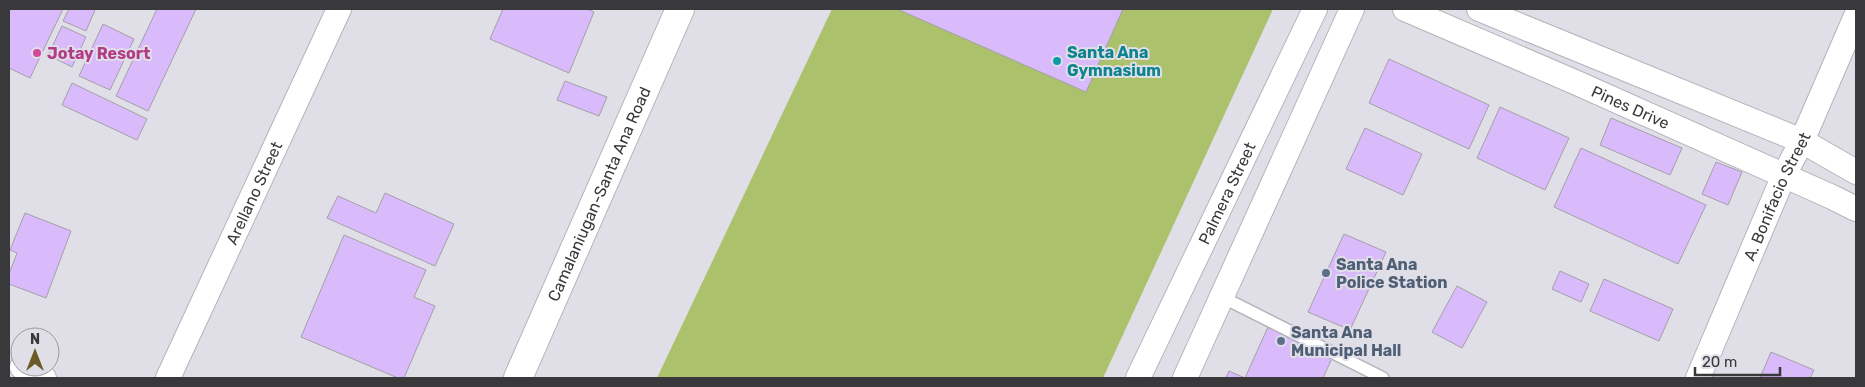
<svg xmlns="http://www.w3.org/2000/svg" width="1865" height="387" viewBox="0 0 1865 387" font-family="Rubik,sans-serif">
  <style>
    .green { fill: #abc16b }
    .building { fill: #d9bbfc; stroke: #a3a0a7 }
    .lines { fill: none; stroke-linecap: round; stroke-linejoin: round }
    .service-casing { stroke: #b6b3bb; stroke-width: 14 }
    .minor-casing { stroke: #b6b3bb; stroke-width: 26 }
    .primary-casing { stroke: #b6b3bb; stroke-width: 30 }
    .service { stroke: #fff; stroke-width: 11 }
    .minor { stroke: #fff; stroke-width: 24 }
    .primary { stroke: #fff; stroke-width: 28 }
    .hotel-dot { fill: #d1479c; stroke: #e0dee6; stroke-width: 2 }
    .culture-dot { fill: #0f9aa8; stroke: #e0dee6; stroke-width: 2 }
    .service-dot { fill: #5c6f8a; stroke: #e0dee6; stroke-width: 2 }
    .labels { text-anchor: middle; stroke-width: 4; stroke-linejoin: round; paint-order: stroke }
    .culture-label { font-size: 16px; font-weight: bold; fill: #0d838f; stroke: #e0dee6; text-anchor: start }
    .hotel-label { font-size: 16px; font-weight: bold; fill: #b23c85; stroke: #e0dee6; text-anchor: start }
    .street-label { font-size: 16px; fill: #39383b; stroke: #e0dee6 }
    .service-label { font-size: 16px; font-weight: bold; fill: #4e5e75; stroke: #e0dee6; text-anchor: start }
  </style>
  <rect width="100%" height="100%" fill="#e0dee6"/>
  <!-- green -->
  <path class="green" d="M832,9H1273L1103,378H657Z"/>
  <!-- building -->
  <path class="building" d="M9,9H63L30,78L9,68Z
    M69,9H92L95,10L86,31L63,21Z
    M157,9H196L148,111L116,96Z
    M503,9H587L594,12L569,73L490,39Z
    M897,9H1123L1086,92Z
    M103,24L134,39L110,90L79,76Z
    M62,26L86,37L72,67L48,55Z
    M1389,59L1489,105L1469,149L1369,103Z
    M565,81L607,97L599,116L557,100Z
    M72,83L147,119L137,140L62,105Z
    M1500,107L1569,138L1545,190L1477,158Z
    M1611,118L1682,148L1670,175L1600,145Z
    M1365,128L1422,154L1403,195L1346,169Z
    M1581,148L1706,205L1678,264L1554,207Z
    M1716,162L1742,172L1728,205L1702,194Z
    M385,193L454,224L435,266L327,218L338,196L376,213Z
    M25,213L71,231L46,298L9,284V274L17,253L10,250Z
    M1344,234L1386,252L1350,330L1308,312Z
    M344,235L426,270L414,297L435,306L404,378H398L301,337Z
    M1560,271L1589,284L1581,302L1552,289Z
    M1604,279L1673,309L1659,341L1590,311Z
    M1457,286L1487,302L1462,348L1432,332Z
    M1268,327L1333,356L1323,378H1226L1229,371L1245,378Z
    M1771,352L1814,370L1810,378H1760Z"/>
  <g class="lines">
    <!-- service casing -->
    <g class="service-casing">
      <path id="service" d="M1222,297L1383,378"/>
    </g>
    <!-- minor casing -->
    <g class="minor-casing">
      <g id="minor">
        <path id="s1" d="M1405,9L1577,83L1832,197L1856,209"/>
        <path d="M1479,9L1802,141L1856,172"/>
        <path d="M22,367L44,378"/>
        <path id="s2" d="M168,378L339,9"/>
        <path id="s3" d="M1138,378L1315,9"/>
        <path d="M1185,378L1352,9"/>
        <path id="s4" d="M1698,378L1784,175L1802,141L1856,16"/>
      </g>
    </g>
    <!-- primary casing -->
    <g class="primary-casing">
      <g id="primary">
        <path id="s5" d="M518,378L680,9"/>
      </g>
    </g>
    <!-- service -->
    <use href="#service" class="service"/>
    <!-- minor -->
    <use href="#minor" class="minor"/>
    <!-- primary -->
    <use href="#primary" class="primary"/>
  </g>
  <!-- markers -->
  <circle class="hotel-dot" cx="37" cy="53" r="5"/>
  <circle class="culture-dot" cx="1057" cy="61" r="5"/>
  <g class="service-dot">
    <circle cx="1326" cy="273" r="5"/>
    <circle cx="1281" cy="341" r="5"/>
  </g>
  <g class="labels">
    <!-- culture labels -->
    <g class="culture-label">
      <text x="1067" y="58">Santa Ana<tspan x="1067" dy="18">Gymnasium</tspan></text>
    </g>
    <!-- hotel labels -->
    <g class="hotel-label">
      <text x="47" y="59">Jotay Resort</text>
    </g>
    <!-- street labels -->
    <g class="street-label">
      <text dy="6" stroke="none"><textPath href="#s1" startOffset="246">Pines Drive</textPath></text>
      <text dy="6" stroke="none"><textPath href="#s2" startOffset="204">Arellano Street</textPath></text>
      <text dy="6" stroke="none"><textPath href="#s5" startOffset="201">Camalaniugan-Santa Ana Road</textPath></text>
      <text dy="6" stroke="none"><textPath href="#s3" startOffset="205">Palmera Street</textPath></text>
      <text dy="6" stroke="none"><textPath href="#s4" startOffset="198">A. Bonifacio Street</textPath></text>
    </g>
    <!-- service labels -->
    <g class="service-label">
      <text x="1336" y="270">Santa Ana<tspan x="1336" dy="18">Police Station</tspan></text>
      <text x="1291" y="338">Santa Ana<tspan x="1291" dy="18">Municipal Hall</tspan></text>
    </g>
  </g>
  <!-- border -->
  <rect width="1865" height="387" fill="none" stroke="#39383b" stroke-width="20"/>
  <!-- north arrow -->
  <g transform="translate(35 352)"><circle r="24" fill="#e0dee6" stroke="#9d9ca2"/>
  <path d="M0-4L9 19L0 12L-9 19Z" fill="#6b5a28"/>
  <text y="-8" font-size="14" font-weight="bold" text-anchor="middle" fill="#39383b">N</text>
  </g>
  <!-- scale -->
  <path d="M1695 367v8h85v-8" fill="none" stroke="#39383b" stroke-width="2.5"/>
  <text x="1702" y="367" font-size="15" fill="#39383b" stroke="#e0dee6" stroke-width="4" paint-order="stroke">20 m</text>
</svg>
